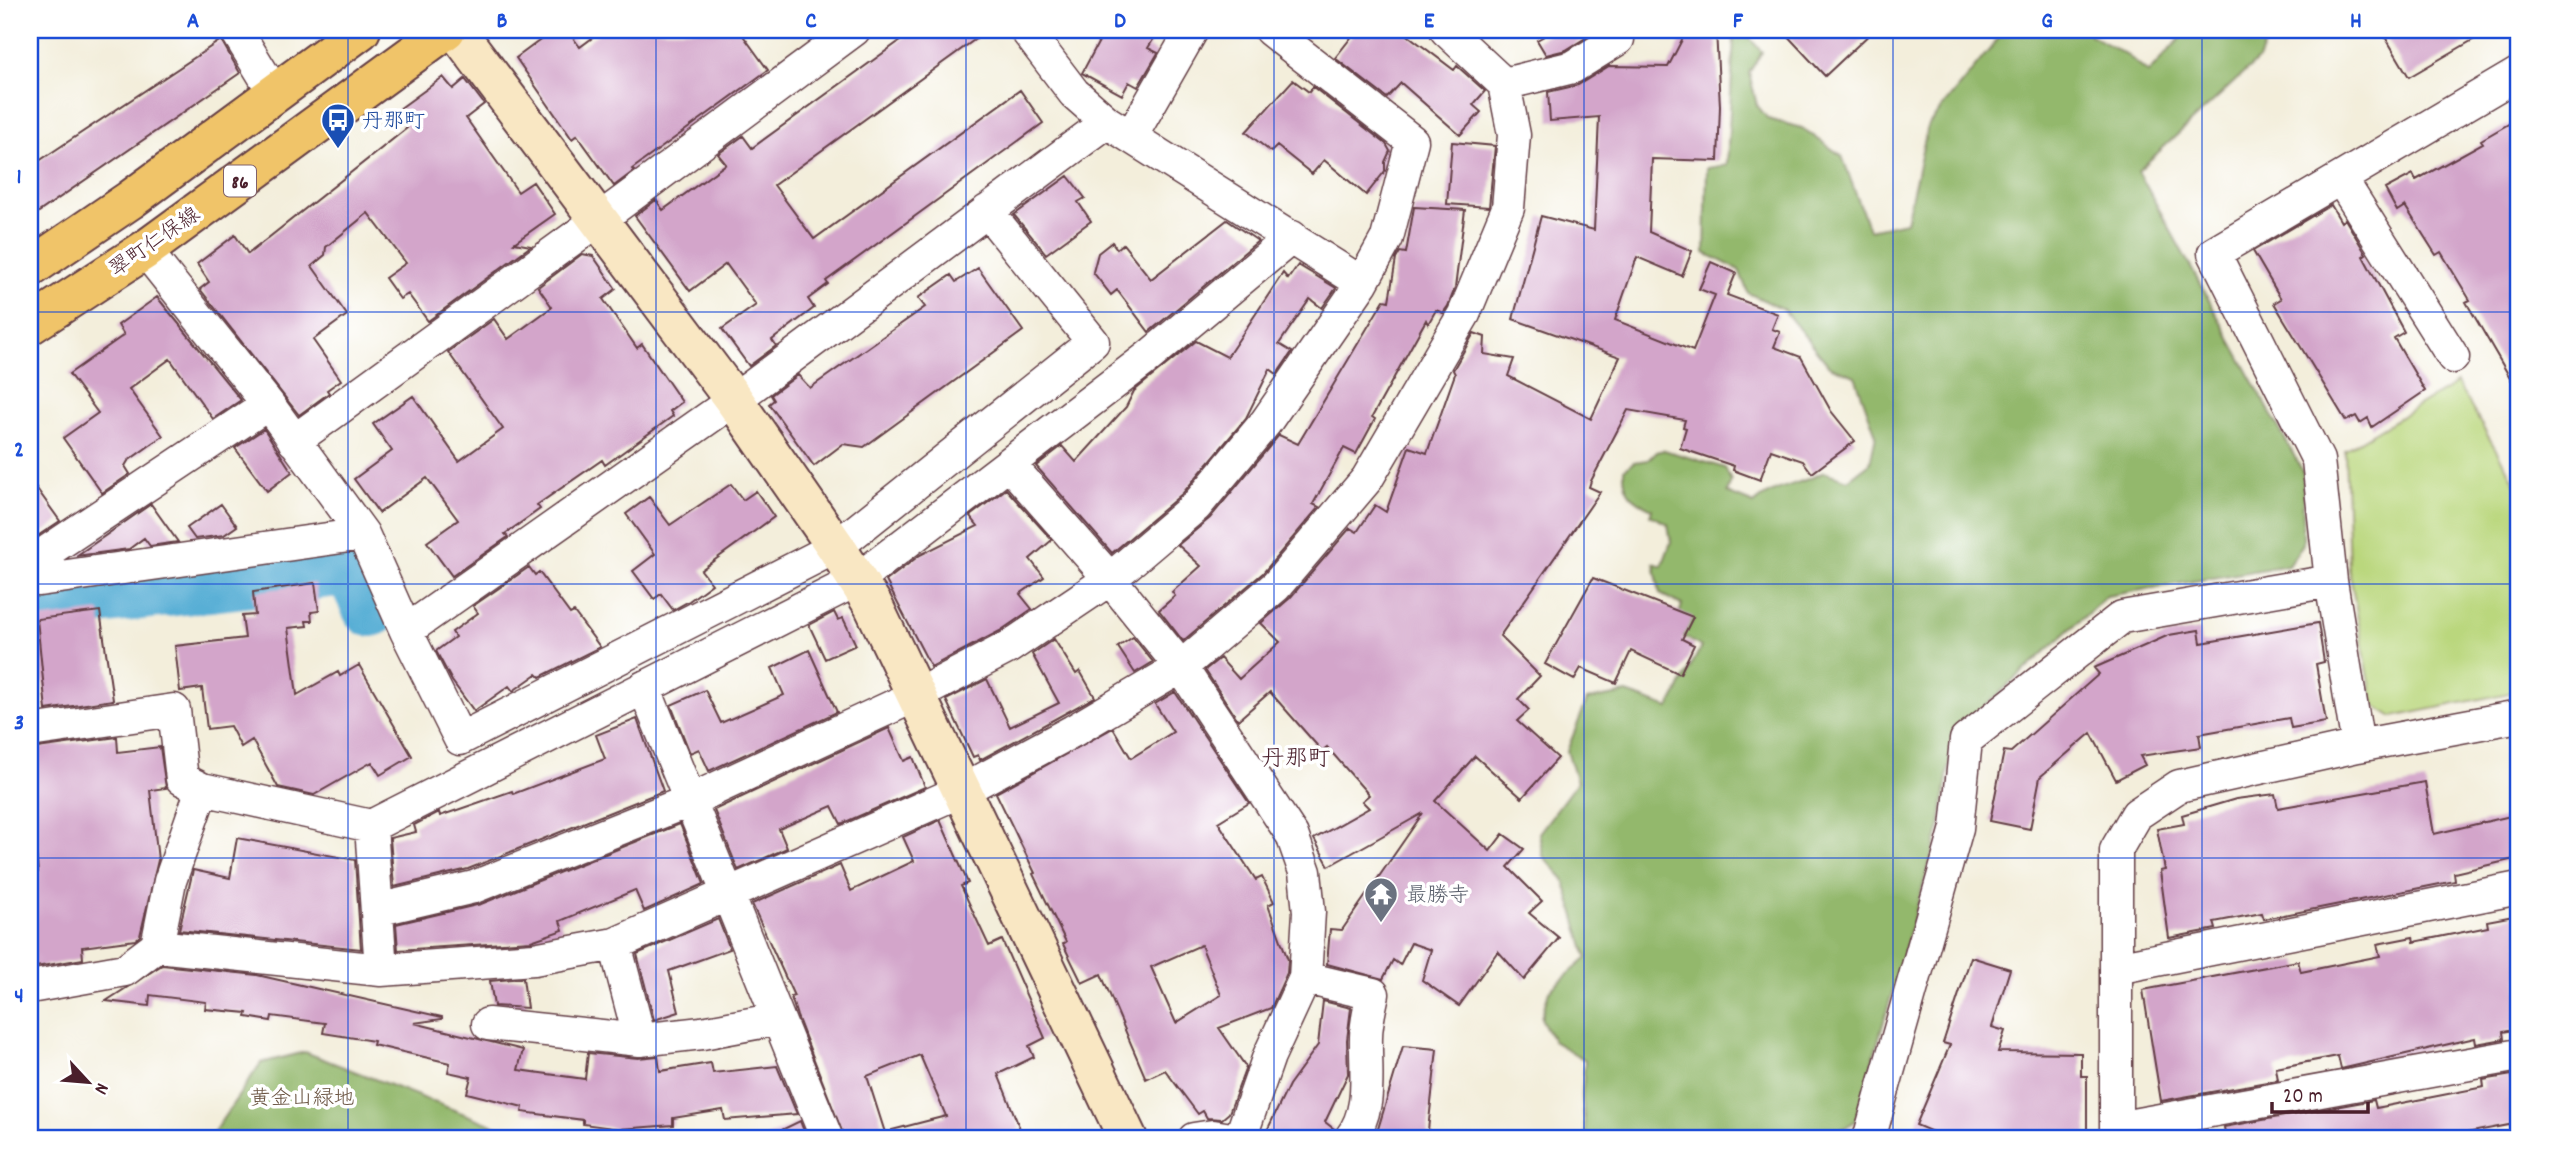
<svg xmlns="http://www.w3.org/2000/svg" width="2549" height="1169" viewBox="0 0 2549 1169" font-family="Dekko,'Klee One',sans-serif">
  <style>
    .green { fill: #bad77d; stroke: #827b54; stroke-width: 2 }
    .forest { fill: #93b86c; stroke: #6e6c4c; stroke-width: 2 }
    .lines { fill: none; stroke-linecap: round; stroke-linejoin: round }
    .river { stroke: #58afd5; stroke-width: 58 }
    .building { fill: #d3a5ca; fill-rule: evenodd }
    .street-casing { stroke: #633e45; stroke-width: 35 }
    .secondary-casing { stroke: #633e45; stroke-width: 42 }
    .primary-casing { stroke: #633e45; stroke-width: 42 }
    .street { stroke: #fff; stroke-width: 32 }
    .secondary { stroke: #f9e7c3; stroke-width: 38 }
    .primary { stroke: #f0c469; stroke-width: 38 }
    .grid { fill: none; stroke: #1d4ed8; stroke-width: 2; stroke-opacity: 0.55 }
    .labels { text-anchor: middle; stroke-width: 7; stroke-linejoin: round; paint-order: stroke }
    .shield { fill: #fff; stroke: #80626b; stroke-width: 2 }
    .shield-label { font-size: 19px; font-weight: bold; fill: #4a1f2b }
    .transit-label { font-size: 21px; fill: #164399; stroke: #fff; text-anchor: start }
    .street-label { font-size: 21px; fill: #4a1f2b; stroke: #fff }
    .worship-label { font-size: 21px; fill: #5b616d; stroke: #fff; text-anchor: start }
    .park-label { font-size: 21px; fill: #6c5644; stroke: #fff }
    .neighbourhood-label { font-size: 23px; fill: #4a1f2b; stroke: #fff }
    .neatline { fill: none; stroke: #1d4ed8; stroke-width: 2.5 }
    .grid-label { font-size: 23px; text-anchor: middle; font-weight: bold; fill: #1d4ed8 }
  </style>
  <rect width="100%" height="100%" fill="#fff"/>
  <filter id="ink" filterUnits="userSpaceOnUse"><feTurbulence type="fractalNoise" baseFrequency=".0143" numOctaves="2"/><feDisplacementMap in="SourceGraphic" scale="14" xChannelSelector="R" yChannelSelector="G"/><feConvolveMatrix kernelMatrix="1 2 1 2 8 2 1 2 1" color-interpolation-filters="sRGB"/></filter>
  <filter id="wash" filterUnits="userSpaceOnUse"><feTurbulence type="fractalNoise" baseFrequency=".00686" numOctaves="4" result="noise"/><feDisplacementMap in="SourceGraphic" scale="28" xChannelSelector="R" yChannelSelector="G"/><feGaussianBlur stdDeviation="1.57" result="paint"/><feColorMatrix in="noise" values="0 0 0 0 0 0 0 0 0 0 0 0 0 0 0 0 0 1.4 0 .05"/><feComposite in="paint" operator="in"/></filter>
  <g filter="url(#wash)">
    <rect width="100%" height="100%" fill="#f3eedb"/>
    <!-- green -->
    <path class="green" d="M2457,383L2519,489V691L2393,717L2374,705L2349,570L2345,450Z"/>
    <!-- forest -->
    <path class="forest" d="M2003,30H2090V35L2128,56L2148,73L2188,30H2264L2268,35L2258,60L2138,171L2303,472V544L2289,565L2107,596L1953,735L1940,827L1855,1121L1827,1139H1586L1582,1096L1585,1060L1553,1041L1541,1018L1549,991L1587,958L1564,879L1543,856L1539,833L1577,782L1567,751L1587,700L1627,693L1669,708L1701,647L1674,630L1682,605L1660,594L1654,563L1662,566L1671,542L1668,524L1650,515L1652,509C1633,500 1623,493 1624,470L1634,462L1648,460L1656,452L1664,450L1725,468L1731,481L1727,493L1754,504C1773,486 1800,485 1824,472L1848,480L1870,463L1876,435L1855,376L1829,366L1783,309L1748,293L1739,270L1705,253L1707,168L1727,165L1734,37L1745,33L1762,52L1749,73L1757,105L1768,119L1802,128L1842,156L1869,230L1906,222L1928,125L1999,38Z
      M305,1052L529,1139H209L261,1063Z"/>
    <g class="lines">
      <!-- river -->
      <path class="river" d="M30,604L346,567L354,571L371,608"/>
    </g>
    <g id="blocks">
      <!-- building -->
      <path class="building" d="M554,30H567L580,47L603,30H739L768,70L632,169L634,171L614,186L577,135L572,139L516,58Z
        M915,30H988L774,185L814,239L1020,90L1043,123L826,281L828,284L808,299L814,308L772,340L776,346L749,366L722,329L756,305L726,264L690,291L635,216L656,200L663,210L726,164L718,154L743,136L752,148Z
        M1105,30H1159L1148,48L1158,53L1138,87L1129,82L1122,95L1082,73Z
        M1357,30H1401L1454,70L1457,66L1485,91L1473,105L1481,112L1460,135L1401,83L1387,98L1335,58Z
        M1555,30H1583L1587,37L1566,50L1546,55L1537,40Z
        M1687,30H1716L1720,106L1718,161L1652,159L1649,232L1692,251L1682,276L1637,257L1615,320L1693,351L1715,295L1699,289L1711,262L1736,273L1727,295L1778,314L1772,329L1780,332L1774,347L1801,357L1831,411L1855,441L1812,473L1803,461L1771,450L1760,480L1733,470L1734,466L1680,448L1686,428L1683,427L1685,420L1628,410L1591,481L1589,487L1600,492L1500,636L1540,676L1518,699L1529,710L1517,721L1558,758L1522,798L1475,756L1435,801L1490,851L1503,834L1524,849L1508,867L1542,901L1529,913L1559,938L1524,980L1498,951L1459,1006L1422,980L1431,950L1411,943L1400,965L1393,960L1383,979L1327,964L1330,929L1342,930L1423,813L1329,866L1314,839L1369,808L1362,801L1369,795L1327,747L1322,751L1270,692L1238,720L1205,670L1220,658L1239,679L1280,642L1261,623L1290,598L1350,528L1357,532L1375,505L1386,512L1409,447L1427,453L1455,374L1453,370L1474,333L1485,337L1484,354L1514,359L1508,376L1591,419L1620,357L1513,319L1541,216L1594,230L1599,117L1550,121L1548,92L1578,85L1609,66L1668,67Z
        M1782,30H1874L1825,76Z
        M2381,30H2490L2409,77Z
        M221,40L240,73L30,218V167Z
        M443,77L453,89L465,79L484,104L466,118L518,192L533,182L555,214L514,243L531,246L428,321L408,294L400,299L385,278L406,263L368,213L326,247L325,255L312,266L347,315L313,340L341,380L327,390L329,393L299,415L200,289L209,282L197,264L235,235L248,254L407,128L395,112Z
        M1293,80L1309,92L1313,87L1386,144L1390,151L1385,162V171L1366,195L1324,160L1312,174L1277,146L1271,152L1246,132Z
        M2519,118V393L2466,302L2470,300L2441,252L2436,255L2405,206L2397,211L2385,189L2413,174L2416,180L2483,143L2481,140Z
        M1452,142L1495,146L1489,207L1447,204Z
        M1068,176L1085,198L1078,202L1091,221L1046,254L1014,215Z
        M2331,205L2341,222L2345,219L2366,254L2363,256L2404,332L2394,338L2425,391L2372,427L2368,418L2360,423L2356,416L2346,421L2274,303L2281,299L2253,251Z
        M1414,207L1465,210L1455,288L1448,306L1443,313L1436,310L1428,324L1426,320L1372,417L1375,419L1356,454L1344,448L1313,504L1319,507L1263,573L1183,641L1159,610L1175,596L1172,592L1201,566L1178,545L1210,518L1279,435L1298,444L1384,300L1389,301L1396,259L1400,252L1406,253Z
        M1227,220L1258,241L1149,332L1117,290L1111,295L1093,272L1098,253L1112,242L1117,249L1123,244L1151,279Z
        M582,254L593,256L616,289L603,299L637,348L642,344L682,402L670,411L673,416L605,465L602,460L537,505L540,509L505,534L508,537L452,576L427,542L458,520L427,478L379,513L354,479L392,451L373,424L413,396L459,461L503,429L448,352L494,319L508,339L552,307L538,287Z
        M1298,265L1336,288L1322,308L1310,299L1279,344L1292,352L1277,374L1270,369L1246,418L1183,493L1112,553L1036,466L1062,446L1076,462L1126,407L1134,391L1196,341L1227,357L1283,273L1288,279Z
        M978,268L1023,331L864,447L843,444L814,466L769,404L774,400L771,395L798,375L810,388L925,307L918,298L951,275L956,282Z
        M157,297L241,400L213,419L170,359L129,389L163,436L128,461L125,466L130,474L102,493L63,438L98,413L69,374L124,335L118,325Z
        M264,429L292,472L267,491L235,448Z
        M30,479L60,521L36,537L30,527Z
        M731,484L743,500L756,491L774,517L701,570L712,584L689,601L673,610L661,594L654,599L633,571L655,554L626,514L649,497L670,525Z
        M1006,489L1052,540L1030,559L1044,577L1020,594L1032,609L1000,631L931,667L886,581L920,555L978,526L970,516Z
        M151,504L178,542L150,546L144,538L129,549L76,556Z
        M221,504L237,526L224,535L195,539L187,528Z
        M529,567L535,575L539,572L570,614L574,612L600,647L540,677L537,674L513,691L509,686L474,711L452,681L436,651L455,637L452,632L478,613L473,606Z
        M1593,578L1693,617L1682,639L1694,645L1680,674L1631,651L1616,683L1581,668L1574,680L1545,664Z
        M315,583L319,611L311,612L312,621H306L307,626L288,628L297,695L338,672L340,676L359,665L412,756L380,775L372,762L314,795L278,787L252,740L241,747L230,726L207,729L202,688L180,691L175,646L245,638L242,616L255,615L253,592Z
        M100,611L113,700L46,710L37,619Z
        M834,612L838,620L843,618L856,645L825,659L809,625Z
        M2318,623L2324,662L2316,664L2326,722L2291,728L2289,718L2199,734L2201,747L2140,756L2145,765L2116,780L2091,733L2040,777L2030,829L1990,821L2004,751L2011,752L2099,674L2094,668L2169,635L2199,630L2201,643Z
        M1133,637L1153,662L1135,673L1118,647Z
        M1054,639L1076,674L1080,671L1095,697L980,760L978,755L973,757L946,700L987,679L1010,727L1059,703L1032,654Z
        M809,650L837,712L709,771L699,749L690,753L671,705L705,690L721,723L784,695L772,668Z
        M1175,692L1249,803L1218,822L1256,880L1262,877L1274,902L1268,905L1288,960L1287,973L1271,1008L1219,1028L1246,1067L1229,1113L1222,1119L1207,1118L1203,1111L1198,1114L1165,1070L1146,1079L1101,974L1082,983L1063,944L1066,942L1033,874L1035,873L996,793L1113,728L1131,758L1173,732L1155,704ZM1201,945L1221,995L1176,1023L1151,967Z
        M637,719L663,791L468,869L394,887L390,838L416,832L414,825L439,812L440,816L512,791L513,794L605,759L596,735Z
        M889,728L904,761L913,757L925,787L841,824L832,806L779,829L787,848L738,870L714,810Z
        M117,737L118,752L160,747L166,788L150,790L158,860L140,936L135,940L82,947L83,959L30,968V935H33L30,873L38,872L30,800V749Z
        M2425,782L2434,834L2519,814V858L2454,873L2455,881L2264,919L2262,913L2214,922L2216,929L2169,938L2160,871L2165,870L2157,829L2184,824L2182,815L2236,799L2275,794L2278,808Z
        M940,820L968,883L961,886L989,946L1002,940L1045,1038L1029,1046L1034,1057L998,1074L1020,1129L994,1139H893L892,1130L946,1116L920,1055L867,1076L887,1139H845L797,1016L791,997L794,996L752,904L840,865L851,891L914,861L903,837Z
        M680,824L704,884L644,911L635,890L560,921L563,930L531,941L398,950L396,924L481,904Z
        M237,838L355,860L361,949L179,930L193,870L230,878Z
        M2519,915V1029L2503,1032L2504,1039L2476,1044L2475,1038L2341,1069L2338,1056L2276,1068L2278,1080L2161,1101L2143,990L2298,961L2301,972L2380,956L2377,944L2413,937L2414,942L2488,927L2487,921Z
        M718,919L730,949L669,971L679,1012L654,1020L637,954Z
        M1971,957L2010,969L1992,1027L2005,1031L1998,1052L2081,1053V1076H2087V1139H1949L1916,1125L1950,1045L1943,1043Z
        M162,965L257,975L442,1017V1019L414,1023L523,1050L518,1070L585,1079L588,1053L638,1058L658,1056L660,1071L711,1063L713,1073L777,1066L797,1114L725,1120L723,1110L673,1118V1125L620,1129L583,1124V1120L522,1112L523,1107L467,1093L471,1077L448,1072L450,1063L373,1045L374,1041L323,1033L325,1023L272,1016L271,1021L246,1017L247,1013L205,1009L206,1002L150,995L149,1006L106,1001Z
        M523,978L527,1008L494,1006L490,981Z
        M1323,1001L1351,1008L1347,1040L1348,1074L1325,1122L1334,1129L1332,1139H1263L1289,1085L1318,1045Z
        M1403,1046L1437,1049L1427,1139H1375Z
        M2512,1075L2519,1123L2461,1134L2462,1139H2226L2224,1127L2374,1100L2376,1108L2484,1087L2483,1080Z
        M800,1121L807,1139H763Z"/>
    </g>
  </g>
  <g filter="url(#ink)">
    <use href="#blocks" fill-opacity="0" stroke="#633e45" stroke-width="2"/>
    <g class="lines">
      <!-- street casing -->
      <g class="street-casing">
        <path id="street" d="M236,30L275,94
          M1026,30L1074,93L1107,122L1362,283
          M1504,84L1573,67L1618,39
          M1132,135L1192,30
          M2341,179L2453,357
          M145,250L268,404L363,534L406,631L460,739L836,547L1093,342L987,211
          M294,441L597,221L854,30
          M1009,464L1110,579L1181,667L1292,835L1305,872L1309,912L1305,978L1269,1056L1240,1139
          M30,563L268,404
          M30,566L39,580L363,534
          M406,631L734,400L1107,122
          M644,687L827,1139
          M30,731L174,710L182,779L202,789L371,826L857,580L1147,358L1292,237
          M2358,746L2331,581L2318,460L2214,253L2519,73
          M371,826L381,970
          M377,910L474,887L691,800L917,695L1009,647L1110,579L1196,506L1266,422L1362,283L1387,238L1412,141L1270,30
          M615,944L640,1040
          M157,946L381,970L534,959L615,944L963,790L1073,731L1181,667L1276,586L1367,479L1464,314L1508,208L1514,135L1504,84L1446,30
          M2116,968L2519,888
          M1305,978L1373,994C1370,1008 1366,1023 1366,1037C1365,1072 1373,1110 1350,1139
          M30,987L125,970L157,946L170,881L202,789
          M488,1024L640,1040L702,1033L778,1019
          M2116,1128L2519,1055
          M1194,1139L1213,1136L1231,1139
          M1869,1139L1957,828L1966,740L2122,617L2331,581
          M2116,1139V850L2137,814L2179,786L2358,746L2519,716"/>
      </g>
      <!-- secondary casing -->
      <g class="secondary-casing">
        <path id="secondary" d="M456,30L734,400L836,547L873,605L1128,1139"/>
      </g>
      <!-- primary casing -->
      <g class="primary-casing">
        <path id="primary" d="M30,268L130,200L361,30
          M30,325L145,250L446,30"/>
      </g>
      <!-- street -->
      <use href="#street" class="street"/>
      <!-- secondary -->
      <use href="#secondary" class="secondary"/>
      <!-- primary -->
      <use href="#primary" class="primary"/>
    </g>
  </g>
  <!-- grid -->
  <path class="grid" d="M348,30V1139M656,30V1139M966,30V1139M1274,30V1139M1584,30V1139M1893,30V1139M2202,30V1139M30,312H2519M30,584H2519M30,858H2519"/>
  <!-- icons -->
  <defs>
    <g id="bus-pin" transform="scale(1.75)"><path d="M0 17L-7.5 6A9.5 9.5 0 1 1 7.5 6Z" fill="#1a4fb4" stroke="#fff"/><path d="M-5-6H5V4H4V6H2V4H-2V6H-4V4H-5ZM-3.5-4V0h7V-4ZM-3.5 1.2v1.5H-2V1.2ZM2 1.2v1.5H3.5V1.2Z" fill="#fff"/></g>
    <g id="temple-pin" transform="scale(1.75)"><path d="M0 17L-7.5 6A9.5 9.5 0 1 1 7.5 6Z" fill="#6b7280" stroke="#fff"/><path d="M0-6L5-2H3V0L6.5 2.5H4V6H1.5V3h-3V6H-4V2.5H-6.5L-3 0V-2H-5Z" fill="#fff"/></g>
  </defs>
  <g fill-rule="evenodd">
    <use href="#bus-pin" x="338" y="120"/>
    <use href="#temple-pin" x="1381" y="894"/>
  </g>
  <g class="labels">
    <!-- shield labels -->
    <rect class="shield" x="224" y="165.5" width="32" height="31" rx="5"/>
    <g class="shield-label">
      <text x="240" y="188">86</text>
    </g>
    <!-- transit labels -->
    <g class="transit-label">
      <text x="362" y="127">丹那町</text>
    </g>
    <!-- street labels -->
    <g class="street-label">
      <text transform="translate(154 241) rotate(-35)" y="7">翠町仁保線</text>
    </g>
    <!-- worship labels -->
    <g class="worship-label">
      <text x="1406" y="901">最勝寺</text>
    </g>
    <!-- park labels -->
    <g class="park-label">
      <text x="302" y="1104">黄金山緑地</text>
    </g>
    <!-- neighbourhood labels -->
    <g class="neighbourhood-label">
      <text x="1296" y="765">丹那町</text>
    </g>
  </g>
  <!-- margin -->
  <rect width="2549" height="1169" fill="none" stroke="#fff" stroke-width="77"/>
  <!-- north arrow -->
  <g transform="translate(88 1082) rotate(116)" stroke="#ffffff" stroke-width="5" paint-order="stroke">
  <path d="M0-5L12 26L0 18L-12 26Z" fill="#4a1f2b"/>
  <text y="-10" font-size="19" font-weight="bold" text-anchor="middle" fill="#4a1f2b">N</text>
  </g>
  <!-- scale -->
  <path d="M2272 1102v10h96v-10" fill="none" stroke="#4a1f2b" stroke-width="3.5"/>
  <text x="2283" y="1102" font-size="21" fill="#4a1f2b" stroke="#ffffff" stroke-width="5" paint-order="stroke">20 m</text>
  <rect x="38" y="38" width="2472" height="1092" class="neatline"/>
  <g class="grid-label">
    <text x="193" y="27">A</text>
    <text x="502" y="27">B</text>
    <text x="811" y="27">C</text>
    <text x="1120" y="27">D</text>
    <text x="1429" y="27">E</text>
    <text x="1738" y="27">F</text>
    <text x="2047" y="27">G</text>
    <text x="2356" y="27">H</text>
    <text x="19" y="183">1</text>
    <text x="19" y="456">2</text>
    <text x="19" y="729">3</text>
    <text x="19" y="1002">4</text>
  </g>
</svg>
